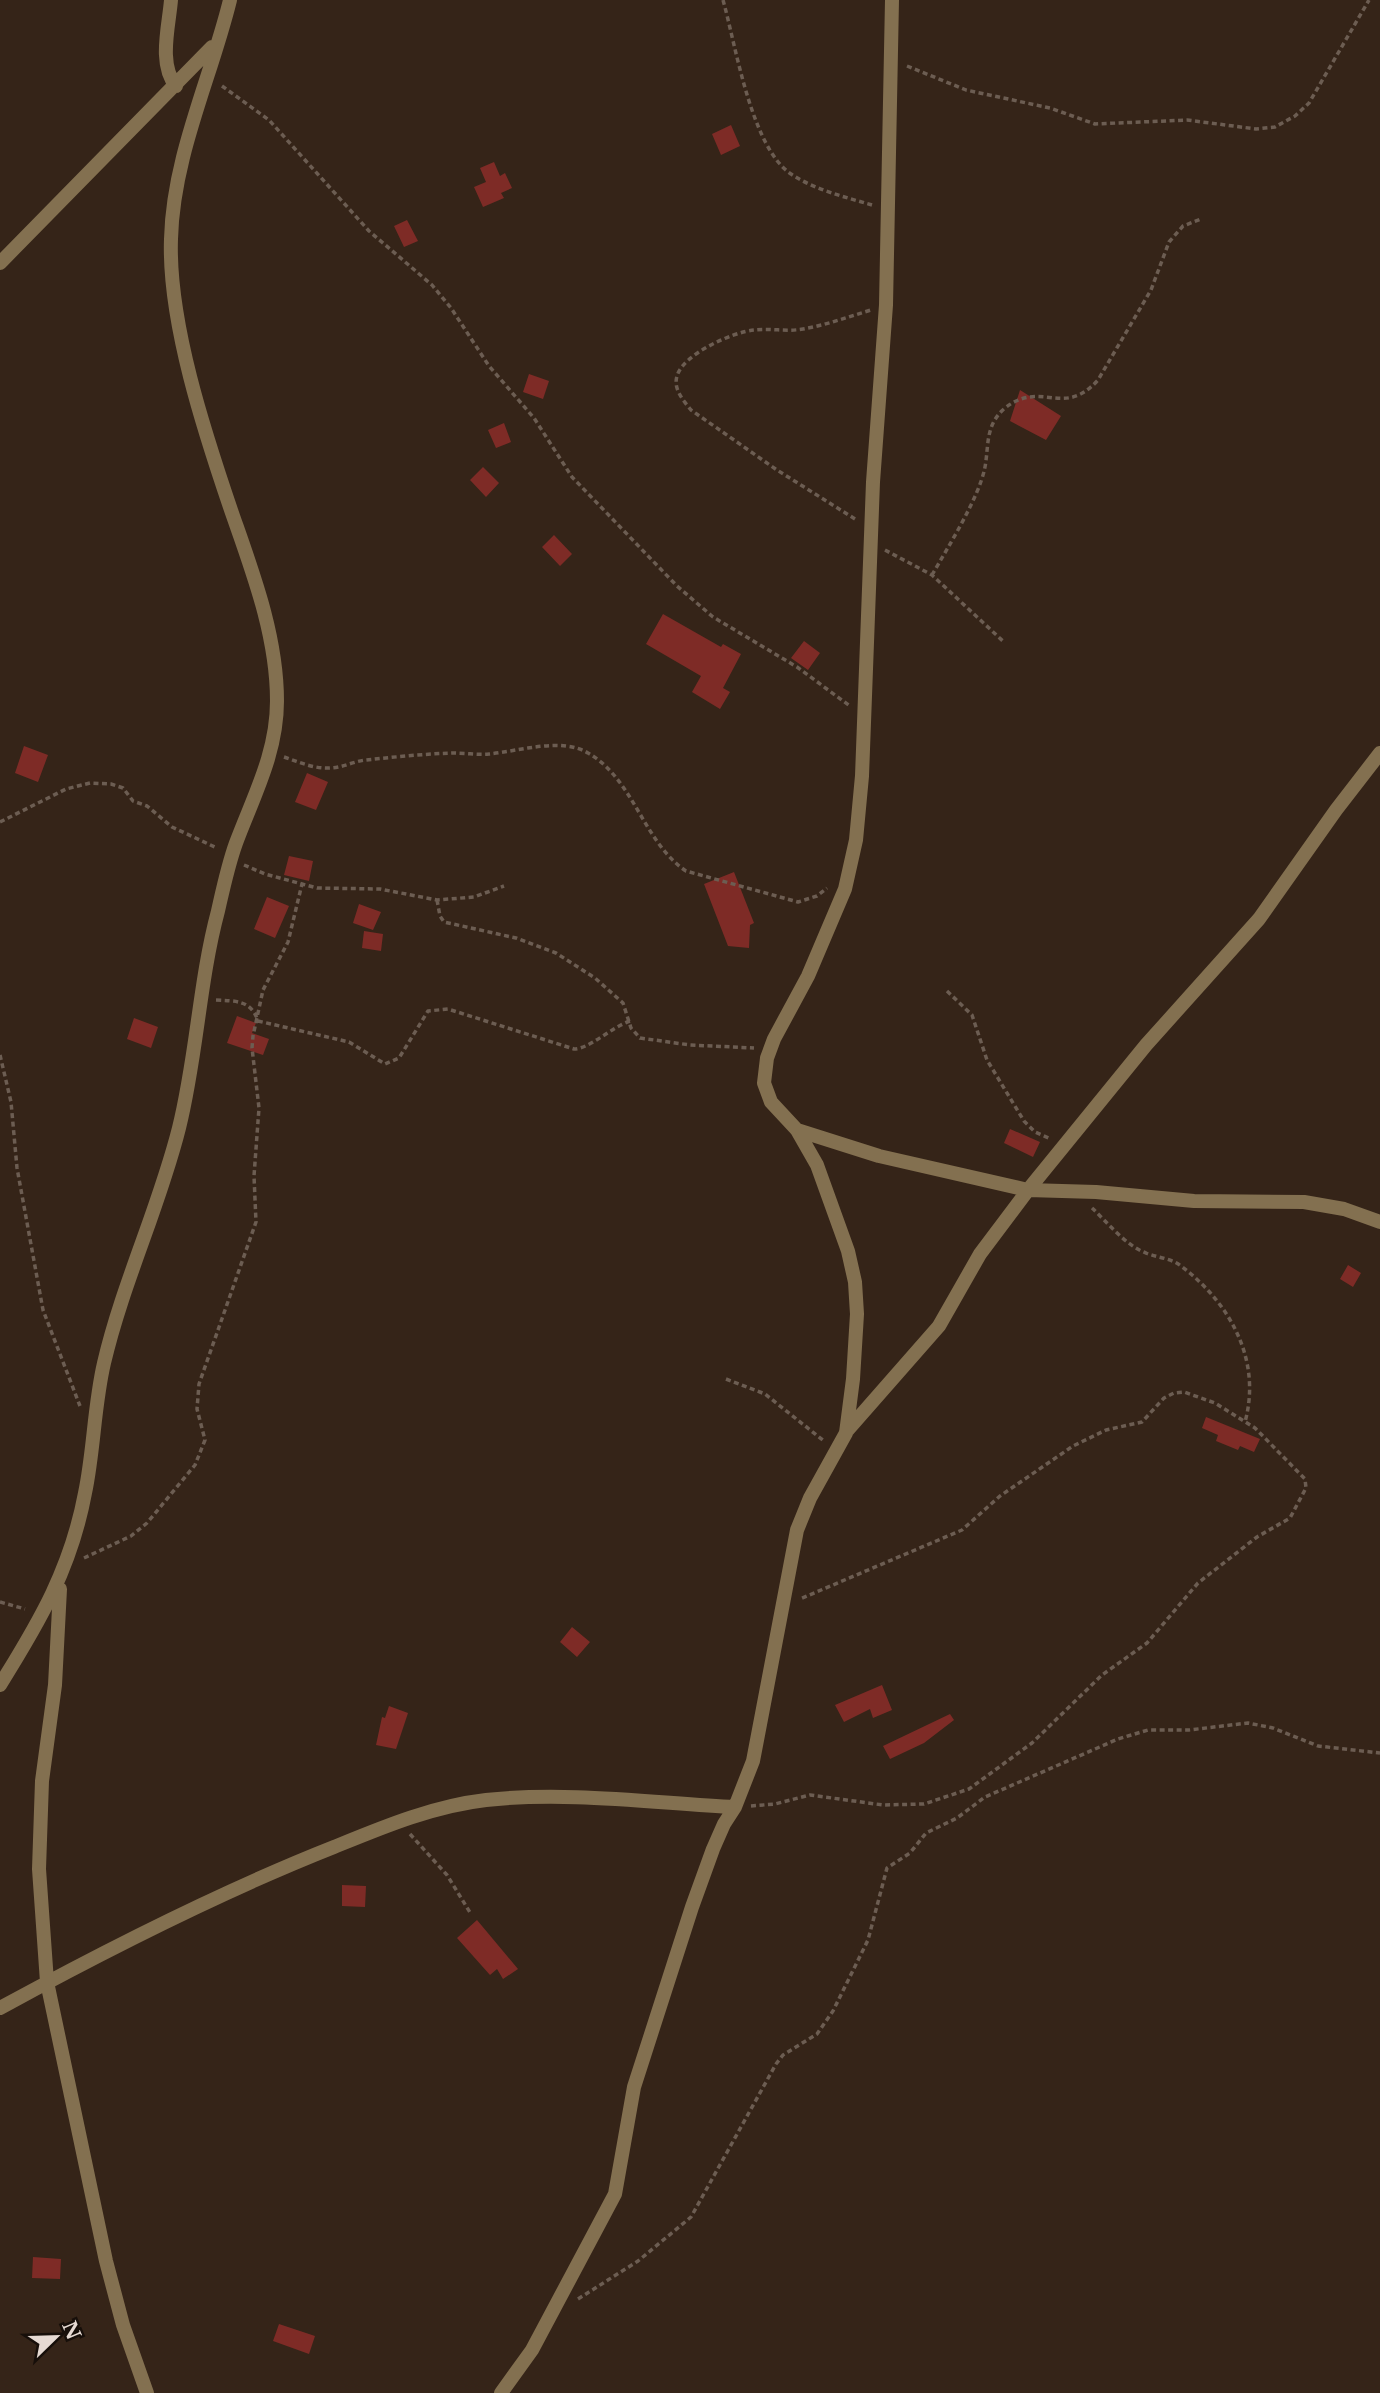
<svg xmlns="http://www.w3.org/2000/svg" width="1380" height="2393" viewBox="0 0 1380 2393" font-family="'Libre Baskerville',serif">
  <style>
    .building { fill: #7e2b26 }
    .lines { fill: none; stroke-linecap: round; stroke-linejoin: round }
    .path { stroke: #6c5d52; stroke-width: 3.5; stroke-dasharray: 5 3.5; stroke-linecap: butt }
    .minor { stroke: #837050; stroke-width: 14 }
  </style>
  <rect width="100%" height="100%" fill="#352418"/>
  <!-- building -->
  <path class="building" d="M731,125L740,146L721,155L712,134Z
    M494,162L500,176L505,173L512,188L501,193L504,198L483,207L474,187L486,182L480,168Z
    M407,220L418,241L404,247L394,226Z
    M529,374L549,381L543,399L523,392Z
    M1020,390L1061,416L1046,440L1010,421Z
    M504,423L511,442L496,448L488,430Z
    M483,467L499,483L486,497L470,480Z
    M554,535L572,554L560,566L542,547Z
    M663,614L721,647L723,644L741,654L723,688L730,692L720,709L692,692L701,676L646,644Z
    M804,641L820,653L808,670L791,658Z
    M24,746L48,755L38,782L15,773Z
    M307,773L328,782L316,810L295,802Z
    M289,856L313,861L309,881L284,875Z
    M734,872L754,923L750,925L749,948L728,946L704,884Z
    M267,897L289,906L275,938L254,929Z
    M359,904L381,912L373,930L353,923Z
    M364,931L383,934L381,951L362,948Z
    M237,1016L256,1023L252,1033L269,1039L263,1055L227,1043Z
    M134,1018L158,1027L151,1048L127,1039Z
    M1010,1129L1040,1142L1033,1157L1004,1143Z
    M1348,1265L1361,1273L1353,1287L1340,1279Z
    M1206,1417L1260,1439L1254,1452L1240,1446L1238,1450L1216,1441L1218,1435L1202,1428Z
    M572,1627L590,1642L577,1657L560,1642Z
    M882,1685L892,1710L873,1718L870,1709L844,1722L835,1705Z
    M389,1706L408,1713L396,1749L376,1745L382,1717L385,1718Z
    M950,1714L954,1720L924,1743L890,1759L883,1746Z
    M342,1885L366,1886L365,1907L342,1906Z
    M477,1920L518,1969L503,1979L497,1969L490,1975L457,1938Z
    M33,2257L61,2259L60,2279L32,2278Z
    M279,2324L315,2336L309,2354L273,2341Z"/>
  <g class="lines">
    <!-- path -->
    <path class="path" d="M723,0C736,46 751,147 791,174C815,190 845,197 872,205
      M907,66L966,90L1050,108L1095,124L1187,120L1256,129L1275,127L1295,116L1309,103L1369,0
      M222,86L269,120L369,231L432,285L451,308L489,366L534,418L572,477L677,586L713,617L797,667L850,706
      M855,519L777,470L691,410C683,400 673,389 677,376C683,354 733,332 754,330C770,328 787,332 803,329C826,325 848,317 871,310
      M885,550L932,575L1005,643
      M932,575C948,547 979,498 985,467C989,445 985,425 1005,408C1042,379 1063,419 1098,380L1151,290L1169,242L1183,226L1201,219
      M284,757C299,762 314,769 330,768C342,768 354,761 366,760C394,757 424,754 452,753C464,753 477,755 489,754C520,751 562,737 588,753C634,779 643,842 686,871L798,902L817,896L827,888
      M0,822L66,789L90,783L111,784L123,788L133,801L147,806L172,827L217,848
      M244,865L265,874L317,888L380,889L437,900L474,897L504,886
      M437,900L440,916L444,922L516,938L556,953L595,978L623,1003L631,1028L640,1038L690,1045L754,1048
      M947,991L972,1015L987,1060L1024,1121L1035,1132L1051,1139
      M216,1000C236,1001 251,1000 258,1021L349,1042L385,1064L399,1058L428,1011L448,1009L574,1049C589,1049 612,1027 630,1021
      M0,1055L11,1102L17,1168L43,1310L80,1406
      M1092,1208C1108,1223 1125,1245 1146,1253C1158,1258 1171,1258 1181,1266C1230,1303 1262,1360 1245,1422
      M726,1379L765,1394L824,1441
      M84,1558L131,1536L147,1523L195,1465L205,1440L197,1409L199,1384L256,1222L254,1176L259,1108L252,1048L253,1036L263,990L288,942L302,884
      M0,1602L25,1609
      M751,1806L775,1804L810,1795L883,1805L924,1804L969,1789L1032,1743L1102,1675L1147,1643L1198,1583L1257,1537L1290,1518L1306,1488L1305,1479L1255,1428L1215,1403L1184,1392L1174,1393L1164,1398L1142,1422L1106,1430L1073,1446L1000,1496L962,1530L800,1599
      M410,1834L447,1875L471,1914
      M578,2299L638,2261L691,2217L776,2064L783,2055L817,2034L833,2011L868,1940L887,1868L910,1853L926,1833L957,1818L985,1797L1118,1739L1148,1730H1189L1248,1723L1273,1728L1318,1746L1380,1753"/>
    <!-- minor -->
    <path class="minor" d="M171,0C169,26 158,64 176,86
      M0,263L212,47
      M797,1130L879,1156L1028,1190L1096,1192L1194,1201L1304,1202L1344,1209L1380,1222
      M846,1432L939,1326L980,1254L1028,1190L1146,1045L1259,919L1336,810L1380,753
      M60,1589L55,1685L42,1781L39,1869L47,1982L106,2261L123,2325L147,2393
      M0,1685C40,1621 71,1568 85,1493C94,1450 94,1406 104,1363C123,1282 159,1208 179,1128C197,1056 199,982 218,911C223,889 228,865 236,843C254,795 277,753 277,701C277,636 253,573 232,513C205,434 168,322 171,239C173,156 211,78 230,0
      M0,2008C108,1949 220,1892 334,1847C383,1827 433,1806 486,1800C566,1791 655,1803 735,1807
      M501,2393L532,2350L615,2194L634,2087L692,1907L713,1849L724,1824L735,1807L753,1761L797,1530L810,1498L846,1433L853,1379L857,1314L855,1282L848,1251L817,1165L797,1130L771,1102L764,1083L767,1058L774,1039L808,976L845,889L856,840L862,776L873,482L886,305L892,0"/>
  </g>
  <!-- north arrow -->
  <g transform="translate(56 2337) rotate(67)" stroke="#170f0a" stroke-width="5" paint-order="stroke">
  <path d="M0-5L12 26L0 18L-12 26Z" fill="#e6dad3"/>
  <text y="-10" font-size="19" font-weight="bold" text-anchor="middle" fill="#e6dad3">N</text>
  </g>
</svg>
